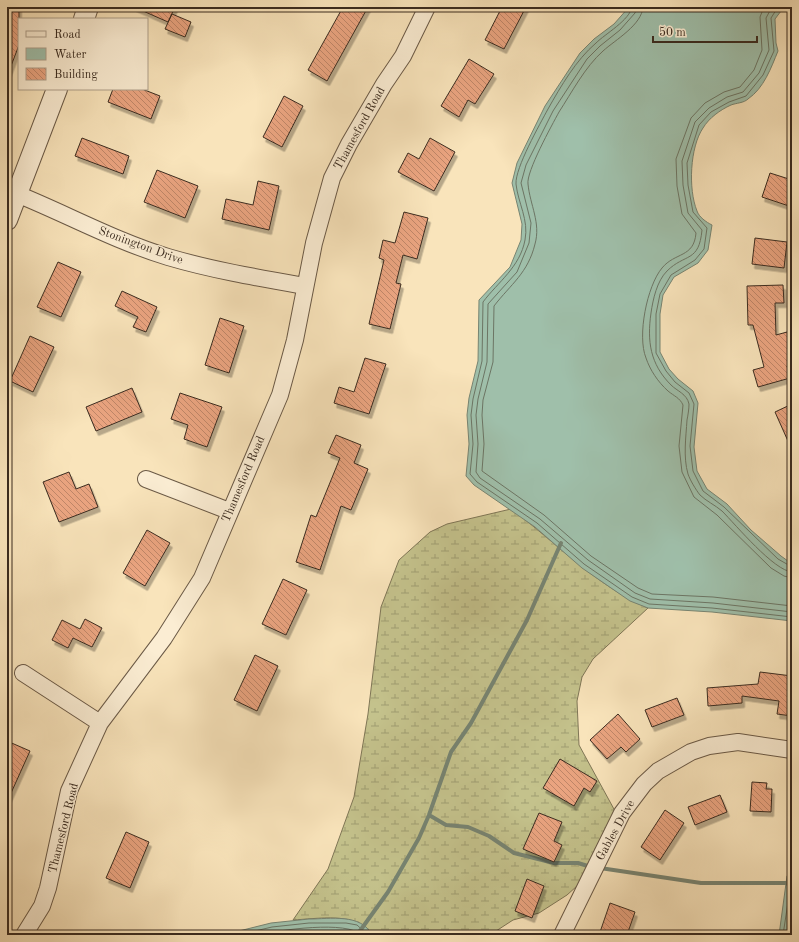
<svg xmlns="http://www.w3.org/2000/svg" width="799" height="942" viewBox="0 0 799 942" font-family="'Old Standard TT',serif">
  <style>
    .wetland { fill: url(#wetland-marsh); stroke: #7f7656 }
    .water { fill: #9fbfaa; stroke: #778472 }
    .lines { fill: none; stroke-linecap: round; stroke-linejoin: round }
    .shore { stroke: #6c7564; stroke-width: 1 }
    .stream { stroke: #778472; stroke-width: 4 }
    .building { fill: url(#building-back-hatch); stroke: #3a2b1f; filter: url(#shadow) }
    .minor-casing { stroke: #6a5946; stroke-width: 18 }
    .tertiary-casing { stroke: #6a5946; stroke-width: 22 }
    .minor { stroke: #fbedd3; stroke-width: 16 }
    .tertiary { stroke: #fbedd3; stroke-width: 20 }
    .labels { text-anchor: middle; stroke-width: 3; stroke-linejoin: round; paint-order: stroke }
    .street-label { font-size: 12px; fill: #3a2b1f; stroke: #fbedd3 }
  </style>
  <defs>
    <pattern id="wetland-marsh" width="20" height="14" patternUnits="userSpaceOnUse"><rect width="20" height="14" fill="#c4c28c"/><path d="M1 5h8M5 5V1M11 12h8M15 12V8" fill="none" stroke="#a09e72"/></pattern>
    <pattern id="building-back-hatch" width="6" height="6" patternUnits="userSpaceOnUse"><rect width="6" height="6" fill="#eaa480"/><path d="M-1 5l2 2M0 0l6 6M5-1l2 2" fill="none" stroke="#bf8668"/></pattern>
    <filter id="shadow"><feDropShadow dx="2.5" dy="4.5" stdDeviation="0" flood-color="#0004"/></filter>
  </defs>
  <rect width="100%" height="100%" fill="#f9e4bb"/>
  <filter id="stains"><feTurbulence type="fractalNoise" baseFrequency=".005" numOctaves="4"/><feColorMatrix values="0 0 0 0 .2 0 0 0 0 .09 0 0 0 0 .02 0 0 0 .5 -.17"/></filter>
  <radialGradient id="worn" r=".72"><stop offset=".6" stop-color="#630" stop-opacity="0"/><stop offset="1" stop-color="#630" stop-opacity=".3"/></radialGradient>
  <!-- wetland -->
  <path class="wetland" d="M511,509C556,542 596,586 648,608L593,659L582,677L577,701L579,745L615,811L597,868L567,895L539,913L513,920L493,933L486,935H372C360,911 315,919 293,920L328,869L354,797L368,714L381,607L399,560L430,532L447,524Z"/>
  <!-- water -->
  <path class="water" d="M629,7H784L775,19L776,43L778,51C771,68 764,88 748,99C744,103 736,103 731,105C720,110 709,118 703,128C690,147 688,189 697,211C699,217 706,222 712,225L708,250L698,263L674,277L663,295L660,314V352L669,369L678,379L693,391L698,403L694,447L697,471L707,489L727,504L751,530L781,556L792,564V621L712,612L648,608L630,601L582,568L535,527L474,485L466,476L469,444L467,415L469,398L478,361L479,300L510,267L521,240L522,224L512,183L517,163L545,106L580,53L594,39L614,24Z
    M792,870V935H779L787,876Z
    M309,919C330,919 361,913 372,935H223L271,923Z"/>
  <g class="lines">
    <!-- shore -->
    <path class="shore" d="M632,7C630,20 605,34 596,43C576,60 561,86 548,109C540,124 515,168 516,184C518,203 529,220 525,240C520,267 498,282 483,302L482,361L473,399L471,415L473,444L470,474L477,482L537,523L584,564L632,597L649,604L712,608L792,617
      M637,7L635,13L620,30L600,46L587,59L553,111L526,165L521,183L531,223L529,243L517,272L488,304L487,362L478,399L476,415L478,444L476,472L480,478L540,519L588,560L635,593L650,599L713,603L792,612
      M643,7C642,25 615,40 603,51C585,67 572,92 559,112C552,125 526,172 528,184C530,205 541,223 535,244C528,273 511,284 494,306L493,362L483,400L482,415L484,444L482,471L544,515L591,556L638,588L652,594L713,597L792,606
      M764,7L760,17L762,50L754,70L740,87L724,92L705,103L691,118L676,159L677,186L682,214L696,233C694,258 675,252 662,268C647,286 637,336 646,358C650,370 658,382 668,391C674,396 680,398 683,405L679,446L682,472L694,497L717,515L771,568L784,576L792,578
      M772,7L766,18L769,50L759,73L743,92L727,97L709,108L695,122L682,161L683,185L688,213L702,230C699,263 685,253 667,271C657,281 653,299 651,313C647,341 650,364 671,385C677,391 687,394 689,404C689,409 688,415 687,420C686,437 683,457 688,474C690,480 696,490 700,495C706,501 715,505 722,511C736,525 774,571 792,572
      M778,7L771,18L774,51L763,75L746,96L729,102L711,112L699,125L687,163L688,185L693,212L707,228L704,249L695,260L671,275L660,294L656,314V353L666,371L675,382L689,393L694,404L690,446L693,471L703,491L724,507L778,559L792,567
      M238,935L272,927L309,923H346L357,925L368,935
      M259,935C277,930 349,920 361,935
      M295,935H350
      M783,935L792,876"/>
    <!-- stream -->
    <path class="stream" d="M429,815L446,825L468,827L489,836L514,853L554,863H578L591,867
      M600,868L701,883H787L792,889
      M357,935L388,892L419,838L429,815L451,752L471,723L527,620L561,543"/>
  </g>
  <!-- building -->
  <path class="building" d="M14,7H19V45L8,74L7,24Z
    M134,7H175L168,22Z
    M343,7H368L327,81L308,70Z
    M502,7H526L504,49L485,40Z
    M172,14L191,22L185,37L165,29Z
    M469,59L494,74L475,104L468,100L459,117L441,106Z
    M113,89H142L160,96L151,119L108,102Z
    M284,96L303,106L282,147L263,137Z
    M82,138L129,156L123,174L75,156Z
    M430,138L455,152L434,191L398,172L408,153L419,159Z
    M157,170L198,186L185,218L144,202Z
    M770,173L792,180V207L762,197Z
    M258,181L279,186L269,230L222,219L226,199L253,205Z
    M404,212L428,218L417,259L403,255L396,283L401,284L390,329L369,324L384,260L379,258L383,240L395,243Z
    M755,238L787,242L784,268L752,264Z
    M58,262L81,272L61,317L37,307Z
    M783,285L784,303H775L776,335L787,332L792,350V365L787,366L790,378L758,387L753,370L764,367L753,325H748L747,286Z
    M122,291L157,307L146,332L133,327L138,317L115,306Z
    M220,318L244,326L229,373L205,365Z
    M30,336L54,347L33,392L10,381Z
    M365,358L386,364L369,414L334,403L339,387L354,392Z
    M132,388L142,412L96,431L86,407Z
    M180,393L222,407L207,447L184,439L188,425L171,419Z
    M792,404V450L775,412Z
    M336,435L361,445L354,463L368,469L351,510L341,506L320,570L296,562L311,515L316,517L340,458L328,453Z
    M69,472L76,489L89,484L98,507L59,522L43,482Z
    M147,530L170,543L145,586L123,573Z
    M283,579L307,590L286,635L262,624Z
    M85,619L102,628L92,647L73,638L68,648L52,640L62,620L80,629Z
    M255,655L278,666L257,711L234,700Z
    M760,672L792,676V716L777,714L779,701L742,696V703L708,706L707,688L758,684Z
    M677,698L684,715L652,727L645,710Z
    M618,714L640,739L626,752L621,747L607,759L590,740Z
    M7,741L30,751L7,802Z
    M560,759L597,781L590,792L584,788L574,806L543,788Z
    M752,782L767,783L766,789H772L771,812L750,811Z
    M720,795L727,812L695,825L688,807Z
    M665,810L684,823L660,860L641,847Z
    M539,813L562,822L554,841L562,845L554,862L523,849Z
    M126,832L149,842L130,888L106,878Z
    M527,879L544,886L532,918L515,911Z
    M610,903L635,912L627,935H599Z"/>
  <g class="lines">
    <!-- minor casing -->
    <g class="minor-casing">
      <path id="minor" d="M7,190C61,211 112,240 168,257C212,270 259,278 305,286
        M146,479L229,511
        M23,673L100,723
        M24,935L42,906L48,888L69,791L100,723L164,638L202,578L280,395L295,340L314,243L332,178L349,144L384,84L403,56L427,7
        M562,935L622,813L644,784L658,771L691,752L709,746L738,742L792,750"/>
    </g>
    <!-- tertiary casing -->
    <g class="tertiary-casing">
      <path id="tertiary" d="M84,19L88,7
        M7,220L57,89"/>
    </g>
    <!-- minor -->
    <use href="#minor" class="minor"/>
    <!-- tertiary -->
    <use href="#tertiary" class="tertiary"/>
  </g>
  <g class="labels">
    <!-- street labels -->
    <g class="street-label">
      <text transform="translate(359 128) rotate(-61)" y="4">Thamesford Road</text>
      <text transform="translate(141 245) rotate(20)" y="4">Stonington Drive</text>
      <text transform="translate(243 479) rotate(-67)" y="4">Thamesford Road</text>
      <text transform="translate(63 828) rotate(-76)" y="4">Thamesford Road</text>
      <text transform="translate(615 830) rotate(-61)" y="4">Gables Drive</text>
    </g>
  </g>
  <!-- margin -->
  <rect width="799" height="942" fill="none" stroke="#f9e4bb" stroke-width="24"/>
  <rect x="8" y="8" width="783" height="926" fill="none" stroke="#3a2b1f" stroke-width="2"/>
  <rect x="12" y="12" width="775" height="918" fill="none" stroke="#3a2b1f"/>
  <!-- legend -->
  <rect x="18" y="18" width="130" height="72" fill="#fbedd3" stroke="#ae9f8b"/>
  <rect x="26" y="31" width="20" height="6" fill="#fbedd3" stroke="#ae9f8b"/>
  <text x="54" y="38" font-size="12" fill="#3a2b1f">Road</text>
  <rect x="26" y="48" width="20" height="12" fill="#9fbfaa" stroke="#ae9f8b"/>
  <text x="54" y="58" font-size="12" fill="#3a2b1f">Water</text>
  <rect x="26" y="68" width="20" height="12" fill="url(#building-back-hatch)" stroke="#ae9f8b"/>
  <text x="54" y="78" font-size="12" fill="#3a2b1f">Building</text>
  <!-- scale -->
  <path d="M653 36v6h104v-6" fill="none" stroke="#3a2b1f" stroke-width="2"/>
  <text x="659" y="36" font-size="12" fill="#3a2b1f" stroke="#fbedd3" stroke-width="3" paint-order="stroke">50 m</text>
  <rect width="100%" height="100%" filter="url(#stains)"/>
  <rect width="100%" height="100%" fill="url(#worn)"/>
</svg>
